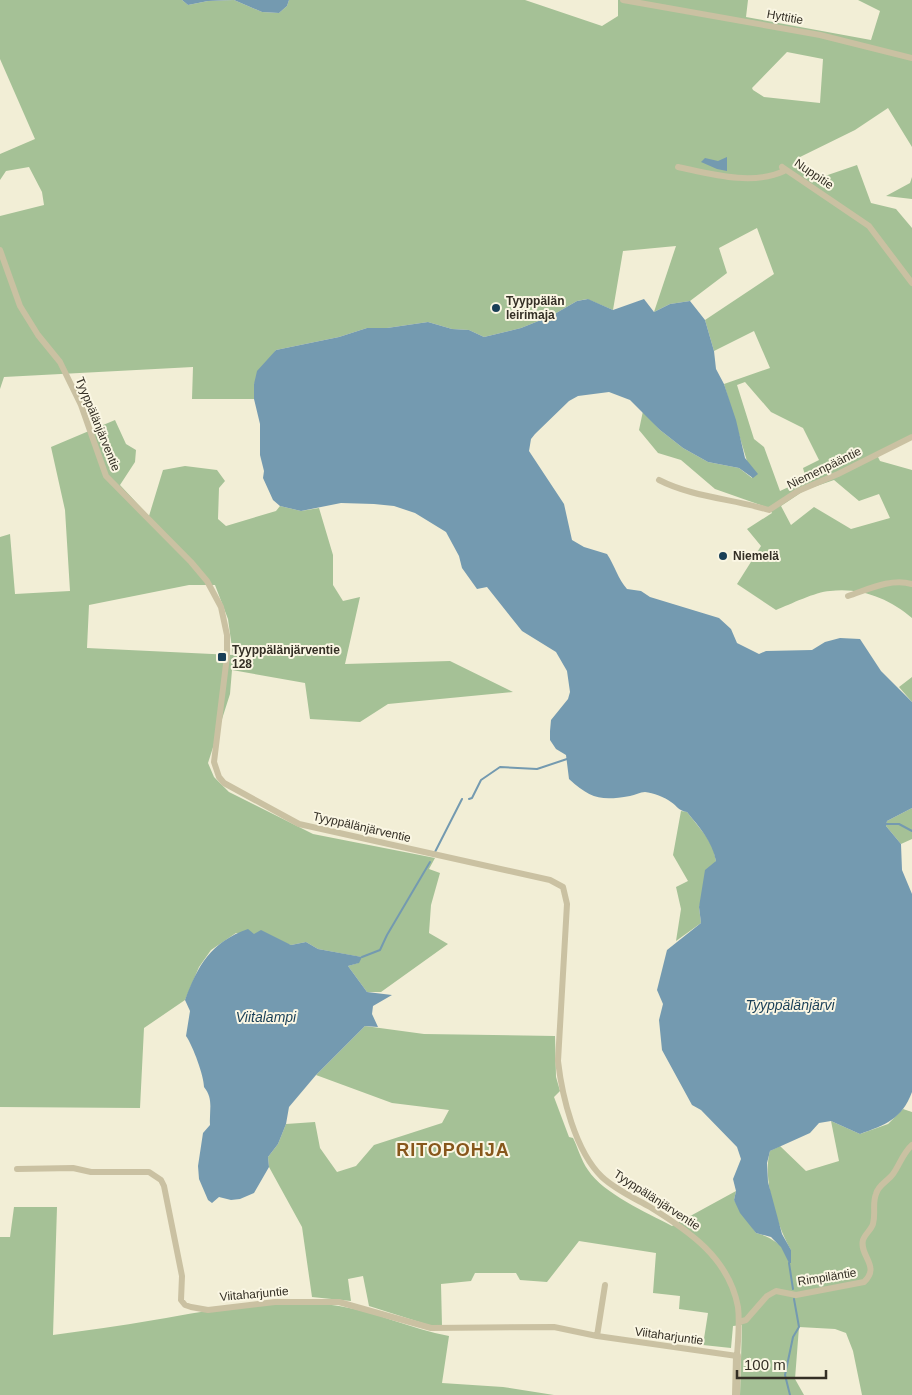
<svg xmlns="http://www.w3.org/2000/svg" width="912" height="1395" viewBox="0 0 912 1395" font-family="Arial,sans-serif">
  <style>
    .green { fill: #a5c196; fill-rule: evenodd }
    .water { fill: #749ab0 }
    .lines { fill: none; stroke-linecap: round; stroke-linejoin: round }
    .stream { stroke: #749ab0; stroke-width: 2 }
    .minor { stroke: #cac1a2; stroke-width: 6 }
    .tertiary { stroke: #cac1a2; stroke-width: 8 }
    .poi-dot { fill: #193f57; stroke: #faf6e3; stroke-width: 2 }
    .labels { text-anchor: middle; stroke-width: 4; stroke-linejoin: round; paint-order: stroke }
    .street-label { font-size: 12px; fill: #342f25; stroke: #faf6e3 }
    .poi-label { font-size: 12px; font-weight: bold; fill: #342f25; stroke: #faf6e3; text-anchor: start }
    .water-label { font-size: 14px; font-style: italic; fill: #193f57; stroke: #faf6e3 }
    .district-label { font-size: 18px; font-weight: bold; letter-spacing: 1px; fill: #87571b; stroke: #faf6e3 }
  </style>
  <rect width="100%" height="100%" fill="#f2eed6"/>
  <!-- green -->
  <path class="green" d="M0,0H182L188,5L208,1L234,0L262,12L279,13L287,6L289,0H525L602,26L618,16V0H748L746,17L871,40L880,11L858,0H912V147L888,108L855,130L798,158L819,178L857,165L871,203L896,209L912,228V436L876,453L880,461L912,470V618C890,599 861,587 830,591C815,592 791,604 776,610L737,584L761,546L747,529L772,513L769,508L715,489L681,460L658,453L639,430L643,411L660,430L683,448L708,462L739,468L752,478L724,384L770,368L754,331L714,351L705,320L774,274L757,228L719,248L727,273L690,301L670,304L654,312L676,246L623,251L613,310L587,299L577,301L551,316L521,328L484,337L469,330L452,329L428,322L387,328H367L339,337L276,350L254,384V399H192L193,367L4,377L0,389V216L44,205L42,192L29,167L6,171L0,180V154L35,139L0,59ZM787,52L823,59L820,103L764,97L753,90L752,88ZM745,382L771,412L803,428L819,460L803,468L806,479L780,491L764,447L754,439L737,385ZM834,480L859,501L879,494L890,518L851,529L814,507L791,525L781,506L805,490Z
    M912,177V199L886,196L910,183Z
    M115,420L126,444L136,450L135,462L120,485L149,516L163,470L185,466L217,470L225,481L219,488L218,519L226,526L276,511L280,506L301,511L319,508L333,555V585L343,601L360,597L345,664L450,661L513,692L388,704L360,722L310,719L305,683L232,670L230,694L208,763L214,777L229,792L313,834L435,858L429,869L440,873L431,905L429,933L448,944L381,992H367L348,966L358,963L361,957L318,949L306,942L291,945L254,934L236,933L211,950L199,967L185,1000L144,1028L140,1108L0,1107V537L10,534L15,594L70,591L65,510L51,447ZM189,585H215L228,619L233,655L87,648L89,605Z
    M912,677V702L899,687Z
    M912,808V839L901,844L886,826L887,821Z
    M681,811L687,812L706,836L713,848L716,861L699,907L701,923L676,941L681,909L676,887L688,881L673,855Z
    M365,1026L424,1034L555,1036L556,1077L560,1091L554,1097L569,1137L573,1138C578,1148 581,1160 588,1170C604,1194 646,1212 672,1226L736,1191L734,1200L756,1233C773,1237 776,1245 791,1250C777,1226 762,1179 770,1151L780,1146L806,1171L839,1161L831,1121L860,1134L888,1124L903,1109L912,1112V1395H862L853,1351L846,1333L835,1329L799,1327L795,1379L804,1395H740L742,1325L733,1326L731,1348L703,1345L708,1313L679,1309L680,1296L653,1293L656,1253L579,1241L547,1282L520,1280L516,1273H475L471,1281L441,1284L442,1326H432L369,1306L363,1276L348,1279L351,1301L312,1297L302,1227L269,1167L268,1157L278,1144L286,1124L315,1122L320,1148L337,1172L356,1166L374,1145L442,1123L449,1110L392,1103L316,1075Z
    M14,1207H57L53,1335C87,1330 120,1326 154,1320C212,1310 280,1296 339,1306C377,1312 411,1329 449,1336L442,1383L503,1387L554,1395H0V1237H10Z"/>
  <!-- water -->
  <path class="water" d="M182,0H289L287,6L279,13L262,12L234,0L208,1L188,5Z
    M727,157V171L717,169L701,162L705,158L718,161Z
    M588,299L613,310L644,299L654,312L670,304L690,301L705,320L714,351L716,369L724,384L736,420L745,458L758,474L753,478L739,468L708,462L683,448L660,430L630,400L609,392L578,396L569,401L535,434L531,439L529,451L564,504L572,540L584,547L607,554C615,566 618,579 627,589L641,591L650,597L719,618L731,629L737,643L759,654L766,651L812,650L825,642L840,638L860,639L881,671L912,702V808L887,821L886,826L901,844L902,870L912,894V1092C902,1119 885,1125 860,1134L831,1121L819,1123L810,1133L770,1151L767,1163L768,1182L782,1234L791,1250V1263H789L781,1247L771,1237L756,1233L740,1213L734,1200L736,1191L733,1179L741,1159L737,1147L701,1110L692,1105L662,1050L659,1020L663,1004L657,990L667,950L701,923L699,907L705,870L716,861C712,841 700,828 687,812C679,811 677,806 671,802C665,797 653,793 645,792C640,792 635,795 630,796C601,801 591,799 569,779L566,755L556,749L550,740V731L551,720L568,699L570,692L567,671L556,652L522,631L487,587L477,589L462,568L459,556L446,532L415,513L394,506L374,504L341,503L301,511L280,506L273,500L263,478L264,471L260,455V424L254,399V384L257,371L276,350L339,337L367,328H387L428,322L452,329L469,330L484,337L521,328L551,316L577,301Z
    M248,929L254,934L261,930L291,945L306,942L318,949L362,957L359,963L348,966L367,992L392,995L373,1006L372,1014L378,1027L365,1026L316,1075L289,1107L286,1124L278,1144L268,1157L269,1167L254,1193L240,1199L231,1200L219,1197L212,1203L208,1200L199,1179L198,1166L203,1133L210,1125C209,1111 214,1099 204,1087C204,1076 193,1046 186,1036L190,1011L185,1000C198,965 211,942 248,929Z"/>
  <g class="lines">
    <!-- stream -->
    <path class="stream" d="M469,799L472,798L481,780L500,767L537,769L567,759
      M886,824H899L912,831
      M435,852L462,799
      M362,957L380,950L387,935L430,862
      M789,1263L793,1289
      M790,1395L785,1375L793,1337L799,1327L794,1299"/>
    <!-- minor -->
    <path class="minor" d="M623,0L820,35L912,58
      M678,167C711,174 752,186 784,171L782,167
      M782,167L869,226L912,283
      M0,250L20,306L38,335L60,362L81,405L106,476L191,562L207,581L221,607L227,635V656L214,762L219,777L224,783L299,824L550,880L563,887L567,904L558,1061C562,1096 575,1151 602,1177C616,1190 634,1198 650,1207C689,1231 729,1258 738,1307C740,1323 738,1340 737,1356L597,1336L554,1327L431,1328L339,1302H275L208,1310L191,1307L185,1305L181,1300L182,1276L164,1186L161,1180L149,1172H91L73,1168L17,1169
      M659,480C692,497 733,499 769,510L798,491L838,474L912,437
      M848,596C869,589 891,578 912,584
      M739,1322L746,1320L767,1296L776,1291L796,1295L864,1282C881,1266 859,1256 863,1240C865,1234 871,1230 873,1224C876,1213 872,1204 876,1194C878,1185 888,1181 893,1174C900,1164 903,1153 912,1145
      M597,1336L605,1285"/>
    <!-- tertiary -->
    <path class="tertiary" d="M736,1395L737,1356"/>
  </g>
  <!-- markers -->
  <g class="poi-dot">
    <circle cx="496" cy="308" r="5"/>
    <circle cx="723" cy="556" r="5"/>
    <rect x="217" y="652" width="10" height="10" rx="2.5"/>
  </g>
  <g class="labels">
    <!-- street labels -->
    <g class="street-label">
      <text transform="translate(785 17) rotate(10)" y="4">Hyttitie</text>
      <text transform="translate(814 174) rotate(34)" y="4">Nuppitie</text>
      <text transform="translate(98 424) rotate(68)" y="4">Tyyppälänjärventie</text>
      <text transform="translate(824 468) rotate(-26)" y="4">Niemenpääntie</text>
      <text transform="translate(362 827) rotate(13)" y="4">Tyyppälänjärventie</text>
      <text transform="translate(657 1200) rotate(33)" y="4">Tyyppälänjärventie</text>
      <text transform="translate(827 1277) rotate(-9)" y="4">Rimpiläntie</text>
      <text transform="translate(254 1294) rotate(-5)" y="4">Viitaharjuntie</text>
      <text transform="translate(669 1336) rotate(8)" y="4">Viitaharjuntie</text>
    </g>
    <!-- poi labels -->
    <g class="poi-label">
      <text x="506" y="305">Tyyppälän<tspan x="506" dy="14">leirimaja</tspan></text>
      <text x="733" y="560">Niemelä</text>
      <text x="232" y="654">Tyyppälänjärventie<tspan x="232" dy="14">128</tspan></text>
    </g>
    <!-- water labels -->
    <g class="water-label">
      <text x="790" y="1010">Tyyppälänjärvi</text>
      <text x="266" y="1022">Viitalampi</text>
    </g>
    <!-- district labels -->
    <g class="district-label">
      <text x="453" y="1156">RITOPOHJA</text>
    </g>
  </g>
  <!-- scale -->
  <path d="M737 1370v8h89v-8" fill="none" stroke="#342f25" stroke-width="2.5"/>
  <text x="744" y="1370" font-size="15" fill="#342f25" stroke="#faf6e3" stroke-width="4" paint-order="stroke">100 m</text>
</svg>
